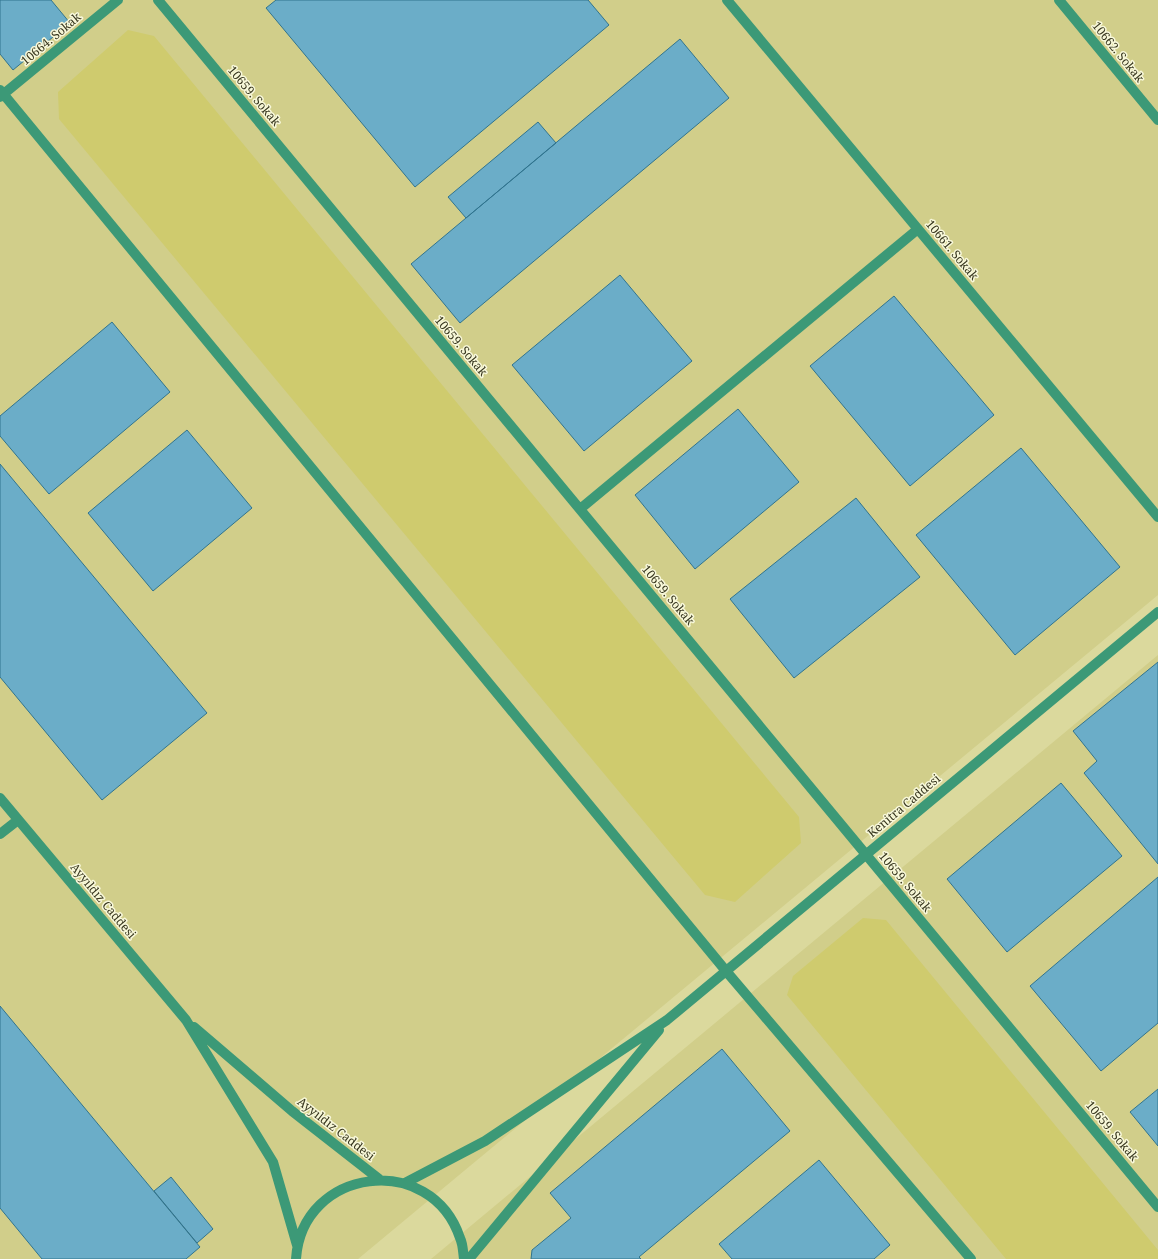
<svg xmlns="http://www.w3.org/2000/svg" width="1158" height="1259" viewBox="0 0 1158 1259" font-family="'Noto Serif',serif">
  <style>
    .built { fill: #d1ce8a }
    .green { fill: #cfcb6e }
    .building { fill: #6badc8; stroke: #31748e }
    .lines { fill: none; stroke-linecap: round; stroke-linejoin: round }
    .minor { stroke: #3c9977; stroke-width: 10 }
    .labels { text-anchor: middle; stroke-width: 3; stroke-linejoin: round; paint-order: stroke }
    .street-label { font-size: 12px; fill: #37361e; stroke: #f8f8da }
  </style>
  <rect width="100%" height="100%" fill="#dbd99d"/>
  <!-- built -->
  <path class="built" d="M0,0H1158V595L358,1259H0Z
    M1158,655V1259H431Z"/>
  <!-- green -->
  <path class="green" d="M128,30L154,36L799,817L801,843L735,902L705,895L59,119L58,92Z
    M863,918L886,920L1158,1250V1259H1006L787,995L793,976Z"/>
  <!-- building -->
  <path class="building" d="M0,0H51L70,23L13,70L0,54Z
    M276,0H588L609,25L415,187L266,8Z
    M680,39L729,98L460,323L411,264Z
    M538,122L556,143L466,218L448,197Z
    M620,275L692,361L584,451L512,365Z
    M894,296L994,415L910,486L810,366Z
    M112,322L170,392L49,494L0,436V416Z
    M738,409L799,482L695,569L635,495Z
    M187,430L252,508L153,591L88,513Z
    M1021,448L1120,567L1015,655L916,535Z
    M0,464L207,713L102,800L0,677Z
    M856,498L920,577L794,678L730,599Z
    M1158,662V864L1084,773L1097,761L1073,731Z
    M1061,783L1122,856L1007,952L947,879Z
    M1158,877V1023L1101,1071L1030,986Z
    M0,1006L200,1247L186,1259H42L0,1208Z
    M722,1049L790,1131L639,1257L641,1259H531L532,1250L571,1218L550,1193Z
    M1158,1089V1146L1130,1112Z
    M819,1160L890,1245L874,1259H732L719,1244Z
    M171,1177L213,1229L197,1243L154,1191Z"/>
  <g class="lines">
    <!-- minor -->
    <path class="minor" d="M158,0L1158,1207
      M727,0L1158,517
      M1059,0L1158,120
      M0,90L726,971L971,1259
      M0,97L118,0
      M580,509L918,229
      M0,798L186,1020L273,1162L297,1245
      M0,834L18,820
      M194,1027L292,1111L379,1179
      M405,1183L485,1141L667,1020L1158,612
      M296,1259C302,1167 431,1151 460,1238C463,1244 463,1252 464,1259
      M469,1259L659,1030"/>
  </g>
  <g class="labels">
    <!-- street labels -->
    <g class="street-label">
      <text transform="translate(51 39) rotate(-40)" y="4">10664. Sokak</text>
      <text transform="translate(1118 52) rotate(51)" y="4">10662. Sokak</text>
      <text transform="translate(254 96) rotate(50)" y="4">10659. Sokak</text>
      <text transform="translate(952 250) rotate(50)" y="4">10661. Sokak</text>
      <text transform="translate(461 346) rotate(50)" y="4">10659. Sokak</text>
      <text transform="translate(668 595) rotate(50)" y="4">10659. Sokak</text>
      <text transform="translate(904 806) rotate(-40)" y="4">Kenitra Caddesi</text>
      <text transform="translate(905 882) rotate(50)" y="4">10659. Sokak</text>
      <text transform="translate(103 901) rotate(50)" y="4">Ayyıldız Caddesi</text>
      <text transform="translate(336 1129) rotate(38)" y="4">Ayyıldız Caddesi</text>
      <text transform="translate(1112 1131) rotate(50)" y="4">10659. Sokak</text>
    </g>
  </g>
</svg>
